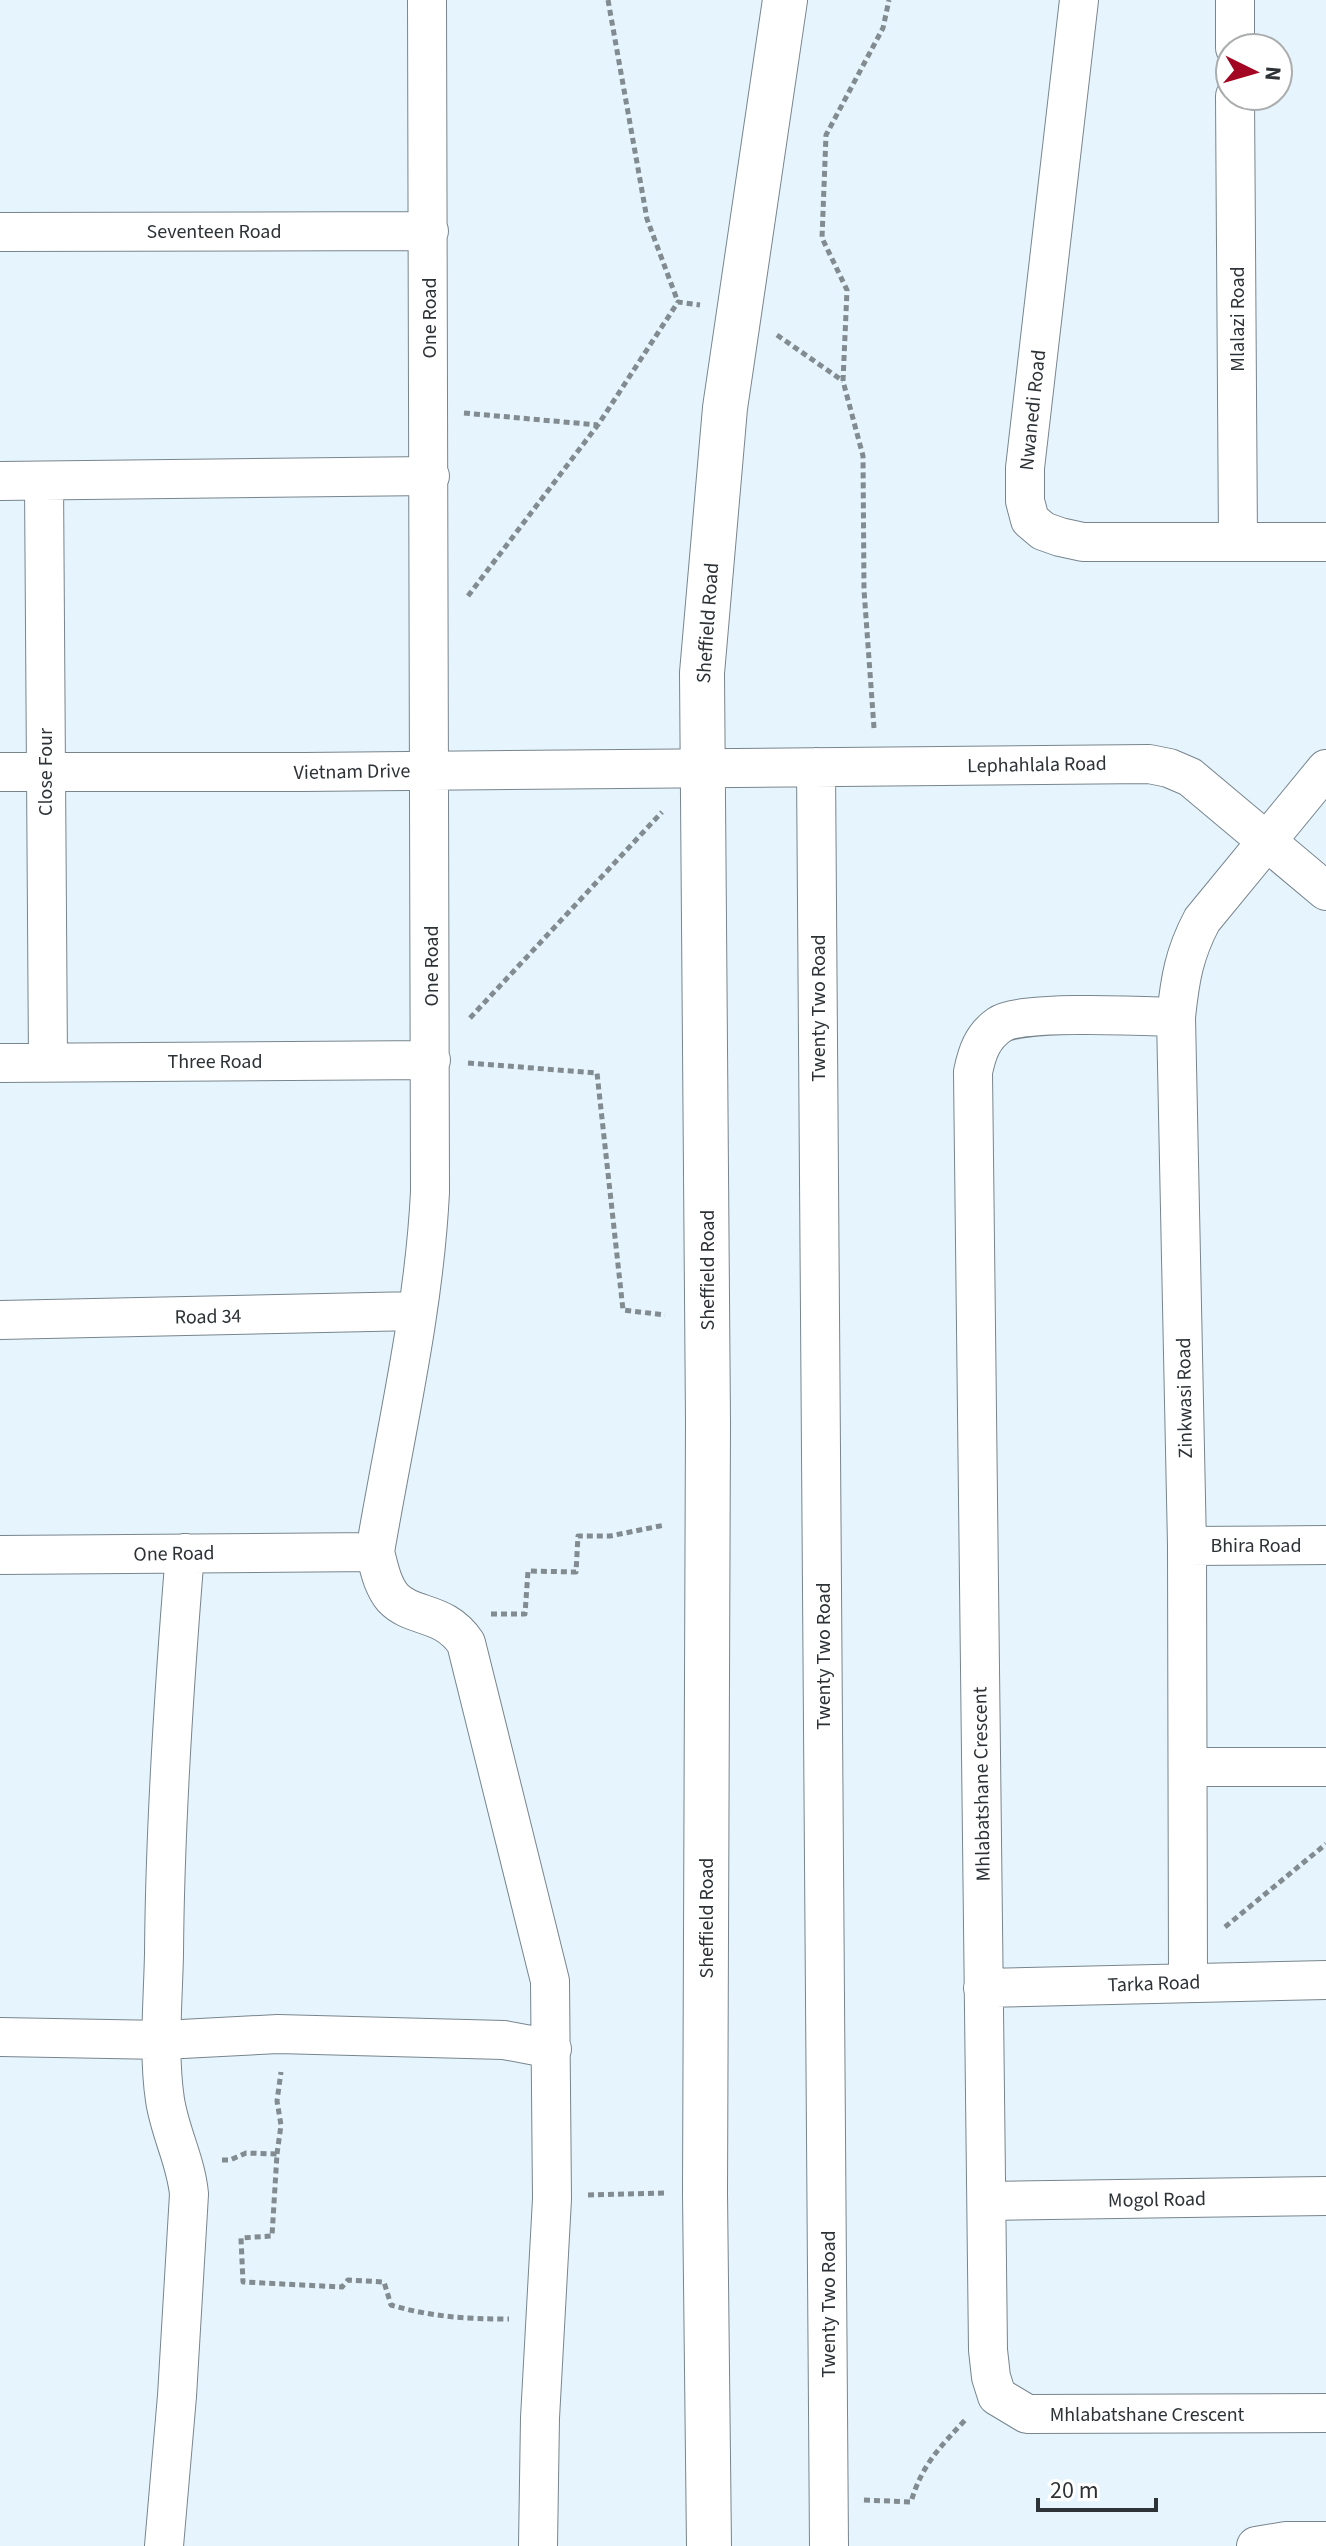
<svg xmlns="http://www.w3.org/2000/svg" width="1326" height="2546" viewBox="0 0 1326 2546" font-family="'Source Sans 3',sans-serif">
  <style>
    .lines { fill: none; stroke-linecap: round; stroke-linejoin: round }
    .minor-casing { stroke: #78858d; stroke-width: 40 }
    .tertiary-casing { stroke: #78858d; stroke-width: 46 }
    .path { stroke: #818b90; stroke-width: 5; stroke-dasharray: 6 4; stroke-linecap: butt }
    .minor { stroke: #fff; stroke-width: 38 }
    .tertiary { stroke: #fff; stroke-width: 44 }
    .labels { text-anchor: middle; stroke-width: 6; stroke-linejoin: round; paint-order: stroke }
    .street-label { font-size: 20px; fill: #2c3235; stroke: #fff }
  </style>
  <rect width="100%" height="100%" fill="#e5f4fd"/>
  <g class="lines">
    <!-- minor casing -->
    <g class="minor-casing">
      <path id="minor" d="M427,0L430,1192C424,1313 395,1433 375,1552C379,1567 382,1585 393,1598C413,1619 444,1610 466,1643L550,1981L552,2199L540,2418L538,2546
        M1079,0L1025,468V501L1030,520L1043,531L1060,537L1083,542H1326
        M1235,0V48
        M1235,96L1238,542
        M0,232L429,231
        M0,481L430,476
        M44,481L48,1062
        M816,767L829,2546
        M0,772H304L1149,764L1169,768L1190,777L1326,891
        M1176,1017C1145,1016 1020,1010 999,1025C982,1037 977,1053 973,1072L988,2350L991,2377L997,2396L1027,2414L1326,2413
        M0,1063L431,1060
        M0,1320L417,1311
        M1187,1546L1326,1545
        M0,1555L375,1552
        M1188,1767H1326
        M1188,1982L1187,1546L1176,1017C1180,979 1184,954 1202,920L1326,769
        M983,1988L1326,1980
        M0,2037L163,2040L278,2034L504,2040L552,2049
        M988,2201L1326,2196
        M164,2546L177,2396L189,2194C186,2161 170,2133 165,2100C158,2053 163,2002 164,1954C165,1820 174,1687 185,1553
        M1256,2546L1286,2541H1326"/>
    </g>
    <!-- tertiary casing -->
    <g class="tertiary-casing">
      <path id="tertiary" d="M709,2546L705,2193L708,1422L702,673L725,408L785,0"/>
    </g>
    <!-- path -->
    <path class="path" d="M608,0L647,219L678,302
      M777,335L843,381
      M464,413L598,425L678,302L700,305
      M468,596L597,426
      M874,728L864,590L863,456L843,381L847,290L822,238L826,135L883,28L889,0
      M470,1018L662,812
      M468,1063L597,1073L623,1310L665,1315
      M491,1614H525L528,1571L576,1572L578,1536H610L665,1525
      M1225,1927L1326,1844
      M277,2154L281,2125L277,2101L281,2072
      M222,2160H230L246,2153L277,2154L272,2236L241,2238L243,2282L342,2287L348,2280L384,2282L391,2305C432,2317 466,2319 509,2319
      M588,2195L666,2193
      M864,2500L911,2502C922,2464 941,2446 967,2418"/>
    <!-- minor -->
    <use href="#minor" class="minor"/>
    <!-- tertiary -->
    <use href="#tertiary" class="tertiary"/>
  </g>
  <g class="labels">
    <!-- street labels -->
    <g class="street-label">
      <text x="214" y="238">Seventeen Road</text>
      <text transform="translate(429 318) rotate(-90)" y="7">One Road</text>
      <text transform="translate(1237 319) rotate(-90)" y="7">Mlalazi Road</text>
      <text transform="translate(1032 410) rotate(-84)" y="7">Nwanedi Road</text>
      <text transform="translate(707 623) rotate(-86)" y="7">Sheffield Road</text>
      <text transform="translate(1037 764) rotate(-1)" y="7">Lephahlala Road</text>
      <text transform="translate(352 771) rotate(-1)" y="7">Vietnam Drive</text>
      <text transform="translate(45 772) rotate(-90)" y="7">Close Four</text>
      <text transform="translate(431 966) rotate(-90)" y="7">One Road</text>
      <text transform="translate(818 1008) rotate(-90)" y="7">Twenty Two Road</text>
      <text x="215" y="1068">Three Road</text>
      <text transform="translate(707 1270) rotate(-90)" y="7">Sheffield Road</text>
      <text transform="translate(208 1316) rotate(-1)" y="7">Road 34</text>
      <text transform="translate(1184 1398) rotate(-91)" y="7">Zinkwasi Road</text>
      <text x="1256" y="1552">Bhira Road</text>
      <text transform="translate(174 1553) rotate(-1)" y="7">One Road</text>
      <text transform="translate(823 1656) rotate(-90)" y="7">Twenty Two Road</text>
      <text transform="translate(981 1784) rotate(-91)" y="7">Mhlabatshane Crescent</text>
      <text transform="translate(706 1918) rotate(-90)" y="7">Sheffield Road</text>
      <text transform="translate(1154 1983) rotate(-2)" y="7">Tarka Road</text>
      <text transform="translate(1157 2199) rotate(-1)" y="7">Mogol Road</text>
      <text transform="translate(828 2304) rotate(-90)" y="7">Twenty Two Road</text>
      <text x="1147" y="2421">Mhlabatshane Crescent</text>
    </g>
  </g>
  <!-- north arrow -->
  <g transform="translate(1254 72) rotate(95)"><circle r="38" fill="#ffffff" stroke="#abadae" stroke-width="2"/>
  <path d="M0-6L14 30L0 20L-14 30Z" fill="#a30622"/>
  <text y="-12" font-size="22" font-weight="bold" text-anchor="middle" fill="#2c3235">N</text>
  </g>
  <!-- scale -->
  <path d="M1038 2498v12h118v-12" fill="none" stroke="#2c3235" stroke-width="4"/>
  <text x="1050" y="2498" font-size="24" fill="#2c3235" stroke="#ffffff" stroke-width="6" paint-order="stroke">20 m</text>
</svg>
